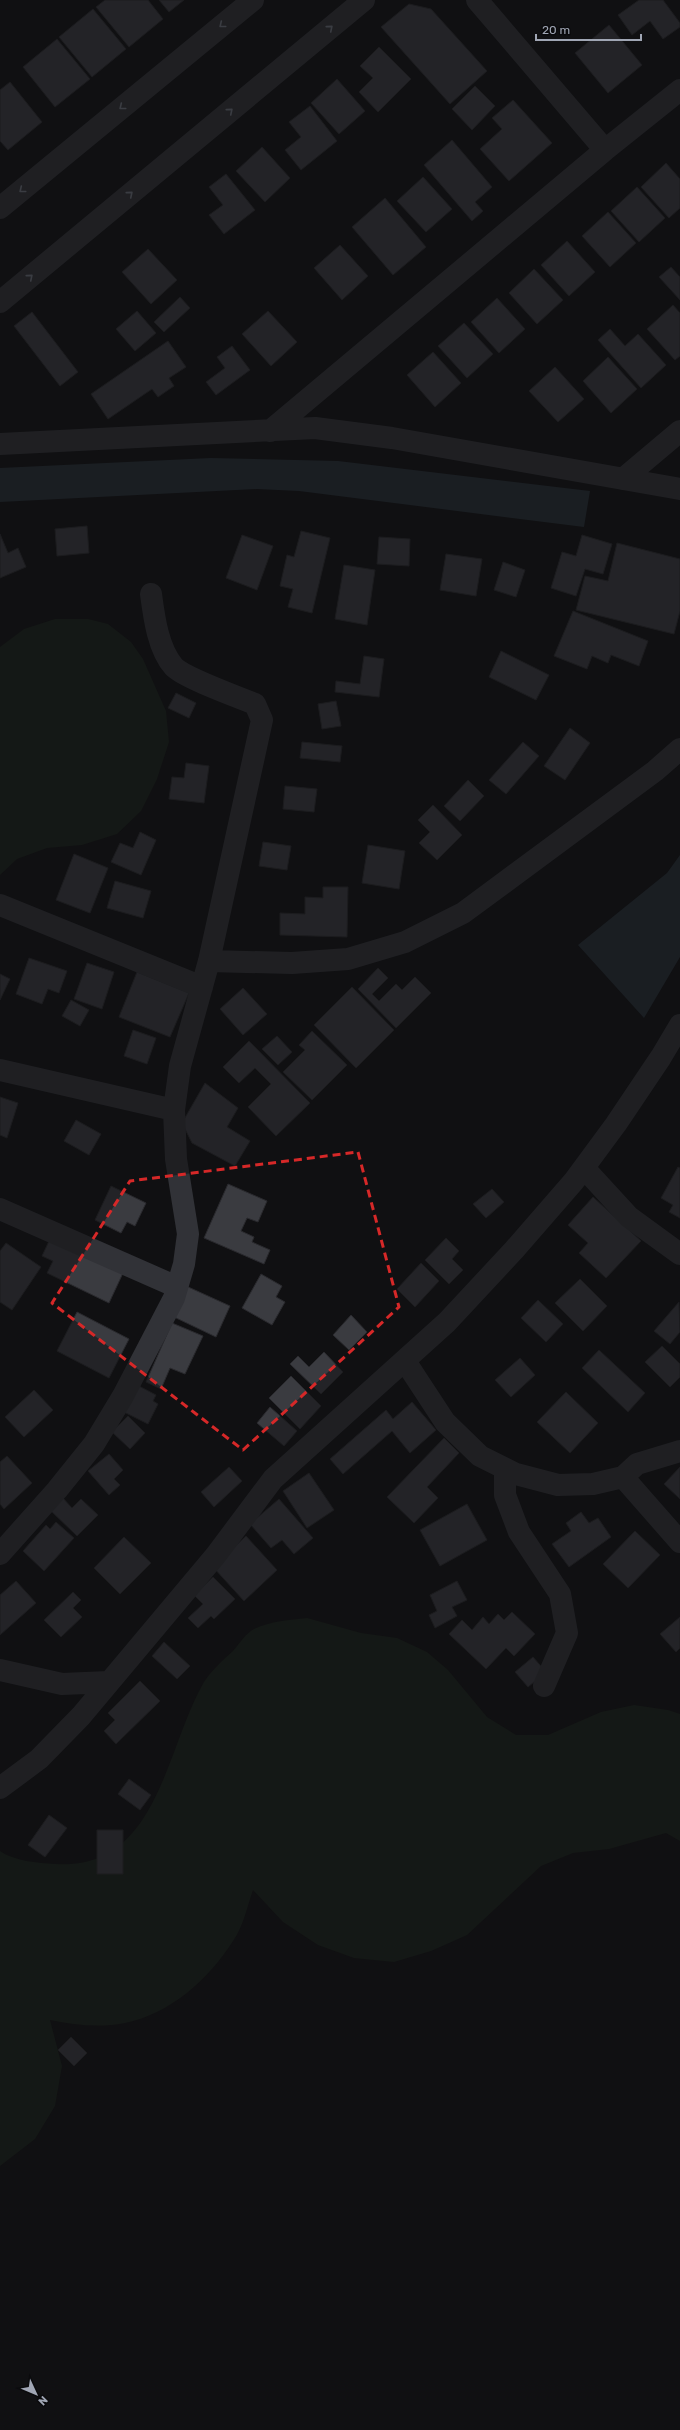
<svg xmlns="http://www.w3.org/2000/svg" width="680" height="2430" viewBox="0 0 680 2430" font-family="Rubik,sans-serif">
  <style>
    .grass { fill: #1a221b }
    .water { fill: #262f36 }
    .building { fill: #3a3b40; stroke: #2a2a2e }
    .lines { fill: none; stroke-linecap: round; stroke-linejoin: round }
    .minor { stroke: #313237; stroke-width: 22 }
    .oneway { stroke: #6e727c }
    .marked { fill: none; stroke: #d62828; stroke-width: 3; stroke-dasharray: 8 5; stroke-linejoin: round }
  </style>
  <rect width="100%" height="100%" fill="#101012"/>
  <!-- grass -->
  <path class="grass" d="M55,619H88L108,624L131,642L143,659L166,711L169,742L157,779L141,811L117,834L82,845L47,848L17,859L0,875V647L24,629Z
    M307,1618L361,1633L397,1638L427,1652L448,1670L487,1717L516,1735H548L601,1712L634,1705L668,1710L680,1714V1841L666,1833L609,1849L573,1853L541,1866L467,1935L431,1951L394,1962L354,1958L318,1945L283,1922L253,1890C247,1907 243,1927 233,1941C209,1979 170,2014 125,2023C100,2028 74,2025 50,2020L62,2066L55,2106L35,2139L0,2166V1851C14,1861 38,1863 55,1864C158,1871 165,1749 204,1682C211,1671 223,1660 233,1651C239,1644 246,1633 254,1629C271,1621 289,1620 307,1618Z"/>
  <!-- water -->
  <path class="water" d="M211,458L338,461L590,491L584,527L299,491L257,489L0,502V468Z
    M680,855V957L644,1018L578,945L667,873Z"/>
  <!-- building -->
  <path class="building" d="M105,0H148L163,19L129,47L96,7Z
    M159,0H184L169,12Z
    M639,0H663L680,23V27L663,39L650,21L632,35L618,15Z
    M409,4L431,9L487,71L450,104L381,27Z
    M93,9L126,49L92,77L59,37Z
    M609,25L642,65L608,93L575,53Z
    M57,39L90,79L55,107L23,67Z
    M379,47L411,79L378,112L359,92L373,78L360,66Z
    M337,79L365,111L339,134L311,103Z
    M10,82L42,122L8,150L0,141V90Z
    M475,86L495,106L472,130L452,109Z
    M513,100L552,143L509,181L480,149L502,129L492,118Z
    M310,106L337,141L301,170L285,150L301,137L289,122Z
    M452,140L492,187L475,202L483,211L472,221L424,165Z
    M262,147L290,178L265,202L236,171Z
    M666,163L680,179V208L669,218L641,187Z
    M226,174L255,210L224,234L209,215L223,205L209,187Z
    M423,177L452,209L426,232L397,201Z
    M637,187L665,218L639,242L611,211Z
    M385,198L426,247L393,275L352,227Z
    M608,212L636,243L610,267L582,236Z
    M567,241L595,272L569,296L541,265Z
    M340,245L368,276L342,300L314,268Z
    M148,249L177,280L151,304L122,272Z
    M671,267L680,277V300L659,277Z
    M534,269L563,300L537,324L509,293Z
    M180,297L190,308L164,332L154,322Z
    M497,298L525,329L499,353L471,322Z
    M673,305L680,313V356L675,360L647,329Z
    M137,311L156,333L135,351L116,329Z
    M268,311L297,342L271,366L242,334Z
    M32,312L78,372L60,386L14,326Z
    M464,323L493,354L467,378L438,346Z
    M610,329L625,346L638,334L666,365L641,388L598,340Z
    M168,341L186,367L169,378L174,386L158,397L152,389L108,419L91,394Z
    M232,346L250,370L216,395L206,382L225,368L217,357Z
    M433,352L461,383L435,407L407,375Z
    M608,357L637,389L611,413L583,381Z
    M555,367L584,399L558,422L529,391Z
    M87,526L89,553L57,556L55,529Z
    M301,531L330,538L312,613L288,607L293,589L280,586L287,555L294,557Z
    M0,534L8,553L18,548L26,567L0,578Z
    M242,535L273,546L257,590L226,578Z
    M582,535L612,544L603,574L585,569L576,596L551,588L562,552L576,556Z
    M379,537L410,539L409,566L377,564Z
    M617,543L680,559V611L674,634L576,610L585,576L608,581Z
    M446,554L482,559L476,596L440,590Z
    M503,562L525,570L516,597L494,590Z
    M344,565L375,570L367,625L335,619Z
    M573,611L648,641L639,666L611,655L608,663L592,656L587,669L554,656Z
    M501,651L549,675L536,700L489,677Z
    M364,656L384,659L379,697L335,692L336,681L360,684Z
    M176,693L196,703L189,718L168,708Z
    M336,701L341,726L322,729L318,704Z
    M570,728L590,743L565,780L544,766Z
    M302,742L342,746L340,762L300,758Z
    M523,742L539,756L506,794L489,780Z
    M186,763L209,766L204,803L169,799L172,777L184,778Z
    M468,780L484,796L460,821L444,806Z
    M285,786L317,789L314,812L283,809Z
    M433,805L462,835L437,860L419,843L430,832L418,820Z
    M140,832L156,840L141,875L111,862L120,843L133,848Z
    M263,842L291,846L287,870L259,866Z
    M368,845L405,851L399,889L362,883Z
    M74,854L108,868L90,913L56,900Z
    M115,881L151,891L143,918L107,908Z
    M323,887H348L347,937L280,935V913L305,914V897L323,898Z
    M29,958L67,971L59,993L48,989L42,1004L16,994Z
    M87,963L114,972L102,1009L74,999Z
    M378,968L388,978L372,994L379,1001L396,984L402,990L415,977L431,993L396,1028L358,989Z
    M137,972L189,993L170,1037L119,1017Z
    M0,974L10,979L0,1000Z
    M352,987L394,1030L356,1068L314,1025Z
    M243,988L267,1014L243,1035L220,1009Z
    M71,1000L89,1010L80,1026L62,1016Z
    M133,1030L156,1038L147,1064L124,1056Z
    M312,1031L347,1065L312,1100L283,1072L305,1050L299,1045Z
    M277,1036L292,1052L278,1065L262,1049Z
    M249,1041L310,1103L276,1136L248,1107L271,1084L255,1068L239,1083L223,1067Z
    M205,1083L238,1108L227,1127L250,1141L235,1166L192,1143L182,1123Z
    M0,1097L18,1103L7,1138L0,1135Z
    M76,1120L101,1134L89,1155L64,1141Z
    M678,1167L680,1168V1218L669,1212L673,1205L661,1198Z
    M228,1184L267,1201L258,1222L247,1218L241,1231L254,1237L252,1242L270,1250L264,1264L204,1238Z
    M111,1186L146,1203L135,1226L127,1222L121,1233L95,1220Z
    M492,1189L504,1202L486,1218L473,1204Z
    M593,1197L641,1241L606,1278L579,1253L588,1243L568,1225Z
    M446,1238L459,1251L452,1259L463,1270L449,1284L425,1260Z
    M50,1239L123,1273L109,1303L47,1273L53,1261L42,1256Z
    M6,1243L41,1267L12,1310L0,1302V1251Z
    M421,1263L439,1281L415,1307L397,1289Z
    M261,1274L282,1286L276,1297L285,1302L272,1325L242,1308Z
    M580,1279L607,1306L583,1331L555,1303Z
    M186,1286L230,1306L216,1337L172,1316Z
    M538,1300L563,1324L546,1342L521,1318Z
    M679,1302L680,1332L670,1344L654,1331Z
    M77,1312L129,1339L109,1378L57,1351Z
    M351,1315L367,1332L349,1350L333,1335Z
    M172,1323L203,1336L185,1374L170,1368L161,1389L146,1382Z
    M662,1346L680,1364V1377L670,1387L645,1362Z
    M599,1350L645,1393L628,1412L582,1368Z
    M324,1352L343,1372L321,1394L290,1364L298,1356L309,1367Z
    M520,1358L535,1375L511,1397L495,1380Z
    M291,1376L321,1406L300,1429L269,1398Z
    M137,1385L156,1395L153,1401L158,1404L148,1424L124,1412Z
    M34,1390L53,1410L24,1437L5,1417Z
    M566,1392L598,1423L570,1453L537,1422Z
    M412,1402L436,1430L410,1453L392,1431L343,1474L330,1459L386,1410L393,1419Z
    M270,1407L297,1431L284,1446L257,1423Z
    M128,1416L145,1433L130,1449L112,1432Z
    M444,1438L459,1453L427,1487L438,1498L414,1523L387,1497Z
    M109,1454L123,1470L114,1479L120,1485L109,1495L88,1471Z
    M7,1456L32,1483L4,1509L0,1504V1462Z
    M229,1467L242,1481L214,1507L201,1492Z
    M680,1467V1499L664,1484Z
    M309,1473L334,1510L307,1528L283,1491Z
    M62,1497L72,1508L81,1499L98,1515L77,1536L50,1510Z
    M279,1499L313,1538L294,1554L282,1540L271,1548L250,1524Z
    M467,1504L487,1540L440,1566L420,1530Z
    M581,1512L589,1523L598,1518L611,1537L569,1567L552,1544L571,1531L566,1523Z
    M56,1522L74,1538L44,1571L23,1551L46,1525L50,1529Z
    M635,1531L660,1555L628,1588L603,1564Z
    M246,1536L277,1570L244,1601L213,1567Z
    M124,1537L151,1563L120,1594L94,1568Z
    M213,1577L235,1599L214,1619L211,1616L198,1628L188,1618L203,1604L194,1595Z
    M16,1581L36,1603L0,1635V1595Z
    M457,1581L467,1600L452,1607L457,1616L435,1628L429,1615L437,1611L430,1595Z
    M73,1592L81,1600L73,1608L82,1617L61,1637L44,1620Z
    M512,1612L535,1634L514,1656L506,1648L486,1669L449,1634L462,1620L472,1630L483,1617L489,1624L498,1614L504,1620Z
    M680,1617V1648L676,1652L660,1634Z
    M164,1642L190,1666L177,1679L152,1656Z
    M533,1657L546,1672L528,1687L515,1672Z
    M140,1681L160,1701L116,1744L104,1731L115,1720L108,1713Z
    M129,1779L151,1795L140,1810L118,1794Z
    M49,1815L67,1828L45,1857L28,1845Z
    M97,1830H123V1874H97Z
    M71,2037L87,2053L74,2066L58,2050Z"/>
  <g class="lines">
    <!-- minor -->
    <path class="minor" d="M477,0L605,150
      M0,208L253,0
      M0,302L364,0
      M270,431L605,150L680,90
      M0,444L315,428L392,438L680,489
      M623,479L680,431
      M0,905L202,987
      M209,961L292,963L348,959L405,942L463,913L655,771L680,749
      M0,1070L174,1110
      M584,1168L629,1217L680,1254
      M0,1209L177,1287
      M405,1361L445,1422L480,1456L516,1474L558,1485L593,1484L623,1477L637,1464L680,1451
      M505,1469V1495L519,1532L560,1594L567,1633L544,1686
      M623,1477L680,1542
      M0,1554L57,1490L94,1444L123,1396L174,1298L184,1264L188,1234L176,1159L174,1110L180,1066L209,961L262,720L255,704C238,697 185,678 174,667C158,649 154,617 151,594
      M0,1670L62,1684L109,1682
      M0,1788L39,1759L81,1716L216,1555L273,1479L447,1322L514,1250L574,1181L616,1124L661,1057L680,1025"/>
  </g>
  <!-- one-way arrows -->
  <defs><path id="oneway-chevron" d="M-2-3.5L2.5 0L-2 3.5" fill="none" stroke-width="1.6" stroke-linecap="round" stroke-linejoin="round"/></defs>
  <g class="oneway">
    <use href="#oneway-chevron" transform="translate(222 25) rotate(141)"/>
    <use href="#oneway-chevron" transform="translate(330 28) rotate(-40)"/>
    <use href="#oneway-chevron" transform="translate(122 107) rotate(141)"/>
    <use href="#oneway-chevron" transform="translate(230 111) rotate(-40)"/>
    <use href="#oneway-chevron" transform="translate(22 190) rotate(141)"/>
    <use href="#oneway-chevron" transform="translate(130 194) rotate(-40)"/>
    <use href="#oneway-chevron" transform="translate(30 277) rotate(-40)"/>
  </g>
  <!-- marked area -->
  <path d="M0 0H680V2430H0ZM358,1152L399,1307L243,1450L52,1303L130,1181Z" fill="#101012" fill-opacity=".55" fill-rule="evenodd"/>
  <path class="marked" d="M358,1152L399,1307L243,1450L52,1303L130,1181Z"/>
  <!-- north arrow -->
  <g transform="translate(36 2394) rotate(134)" stroke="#0b0b0d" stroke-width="3" paint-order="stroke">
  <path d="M0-3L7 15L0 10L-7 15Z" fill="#a0a6b4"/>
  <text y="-6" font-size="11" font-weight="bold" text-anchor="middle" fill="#a0a6b4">N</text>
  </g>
  <!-- scale -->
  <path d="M536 34v6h105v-6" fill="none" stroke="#a0a6b4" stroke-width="2"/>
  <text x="542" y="34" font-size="12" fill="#a0a6b4" stroke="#0b0b0d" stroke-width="3" paint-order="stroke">20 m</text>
</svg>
